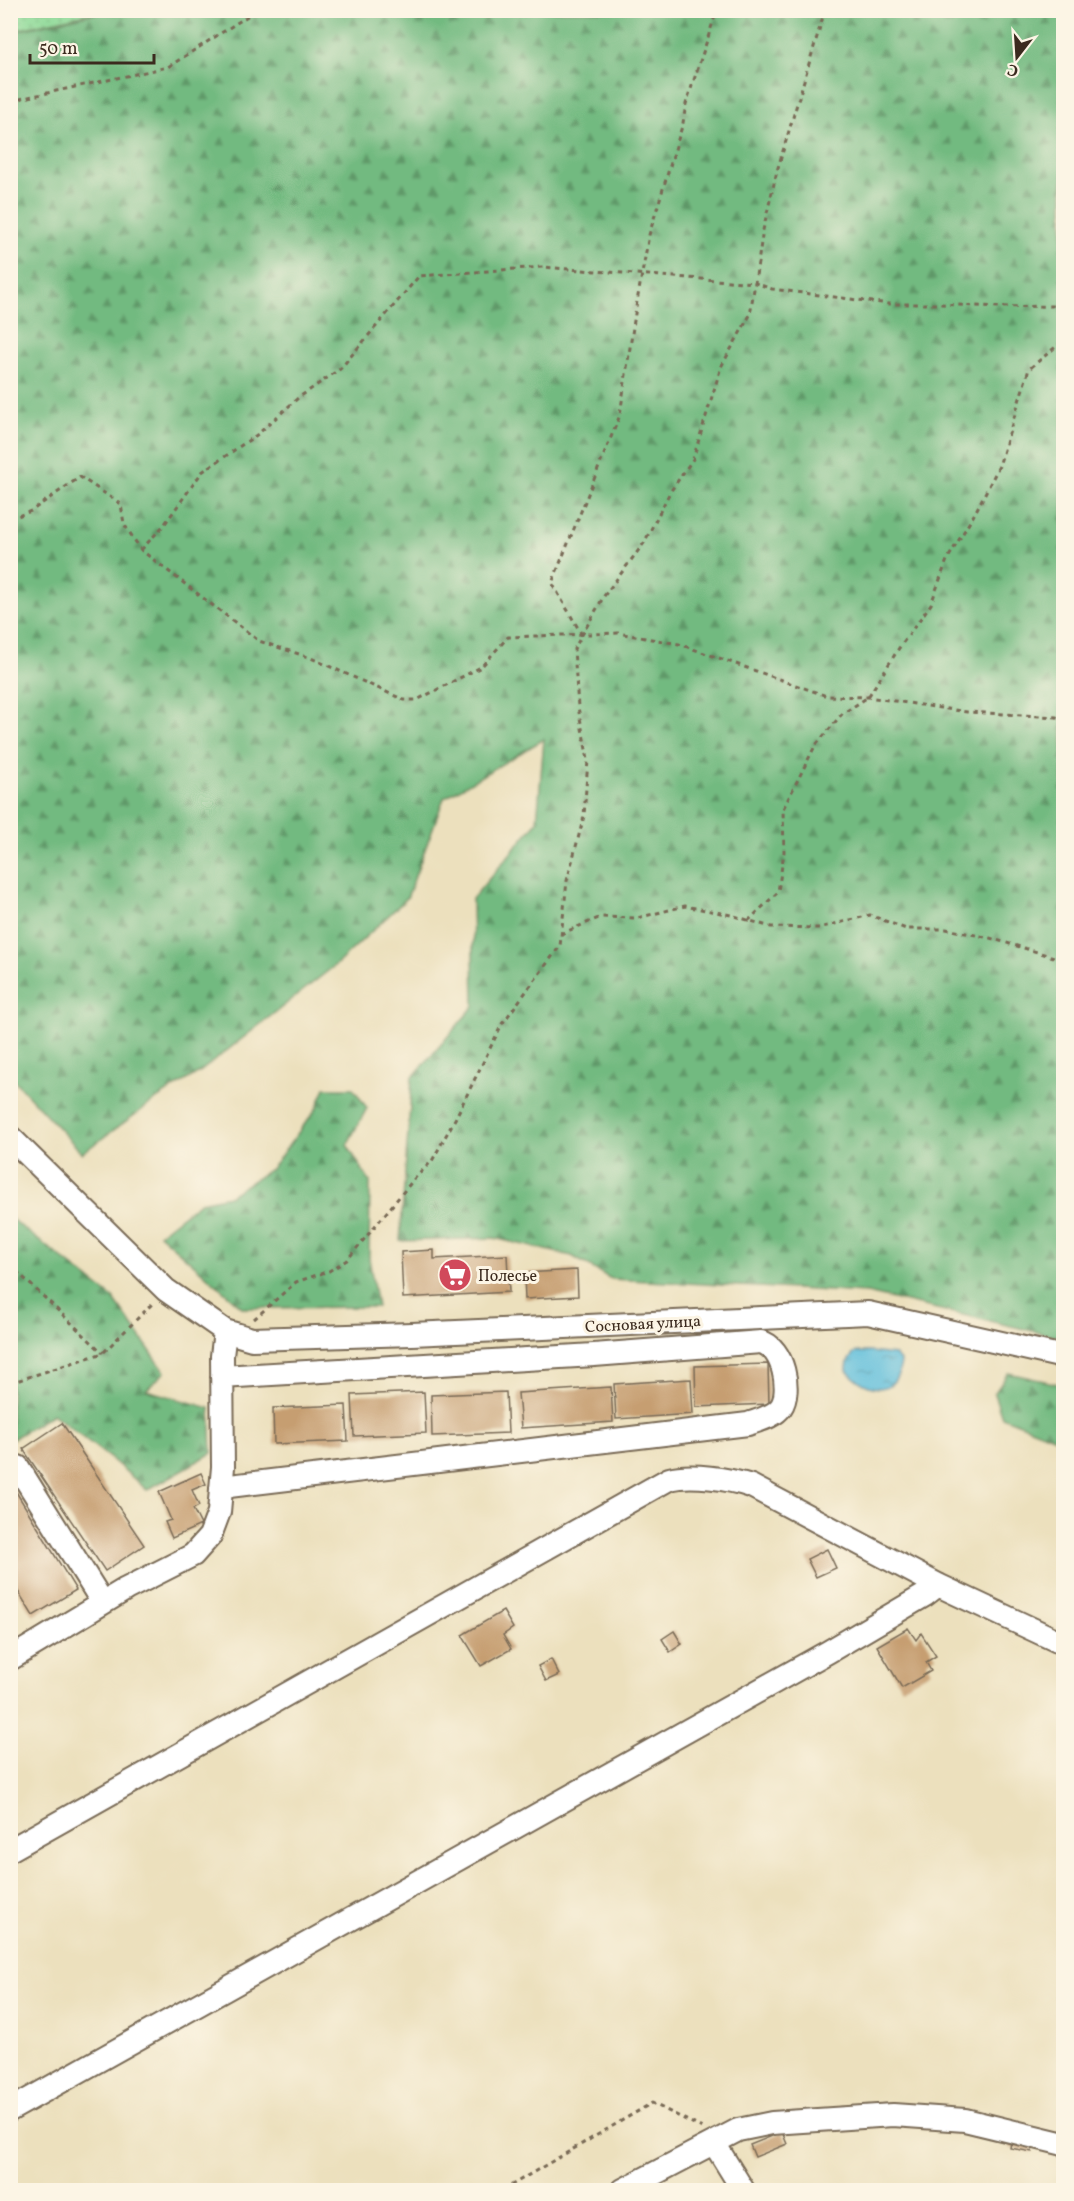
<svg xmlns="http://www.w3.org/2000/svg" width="1074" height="2201" viewBox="0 0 1074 2201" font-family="Vollkorn,serif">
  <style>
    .forest { fill: url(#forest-firs); stroke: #56724f; stroke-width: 1.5 }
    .park { fill: url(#park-dots); stroke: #64825b; stroke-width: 1.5 }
    .water { fill: url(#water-ripples); stroke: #4c747c; stroke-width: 1.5 }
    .building { fill: #c69e71 }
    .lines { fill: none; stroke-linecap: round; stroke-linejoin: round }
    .minor-casing { stroke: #796a56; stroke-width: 26 }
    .path { stroke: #796a56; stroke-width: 3; stroke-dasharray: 4.5 4.5; stroke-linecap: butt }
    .minor { stroke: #fff; stroke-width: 22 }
    .labels { text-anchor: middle; stroke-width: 6; stroke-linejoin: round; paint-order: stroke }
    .poi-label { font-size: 16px; fill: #3b2a1e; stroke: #fcf5e5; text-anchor: start }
    .street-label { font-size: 16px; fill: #3b2a1e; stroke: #fcf5e5 }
  </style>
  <defs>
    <pattern id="forest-firs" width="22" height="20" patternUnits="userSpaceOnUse" patternTransform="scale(1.5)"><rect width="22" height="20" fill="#72ba80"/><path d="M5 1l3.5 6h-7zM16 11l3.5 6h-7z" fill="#5f9768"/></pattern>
    <pattern id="park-dots" width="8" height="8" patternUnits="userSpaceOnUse" patternTransform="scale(1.5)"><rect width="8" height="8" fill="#8dda98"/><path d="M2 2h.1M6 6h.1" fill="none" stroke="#7bbb83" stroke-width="1.8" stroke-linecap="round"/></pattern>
    <pattern id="water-ripples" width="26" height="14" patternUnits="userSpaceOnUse" patternTransform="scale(1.5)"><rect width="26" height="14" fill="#5dbedb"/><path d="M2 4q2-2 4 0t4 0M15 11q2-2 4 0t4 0" fill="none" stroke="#4e9bb1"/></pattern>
  </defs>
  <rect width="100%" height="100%" fill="#fcf5e5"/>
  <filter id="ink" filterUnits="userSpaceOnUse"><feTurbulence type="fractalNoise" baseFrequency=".0167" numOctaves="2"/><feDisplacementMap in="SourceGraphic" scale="12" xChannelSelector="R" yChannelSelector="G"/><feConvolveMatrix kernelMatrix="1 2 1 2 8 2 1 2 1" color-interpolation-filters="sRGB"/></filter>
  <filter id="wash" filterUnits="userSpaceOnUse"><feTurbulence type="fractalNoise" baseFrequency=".008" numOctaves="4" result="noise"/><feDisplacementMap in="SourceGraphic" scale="24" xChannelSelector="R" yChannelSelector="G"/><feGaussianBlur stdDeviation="1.35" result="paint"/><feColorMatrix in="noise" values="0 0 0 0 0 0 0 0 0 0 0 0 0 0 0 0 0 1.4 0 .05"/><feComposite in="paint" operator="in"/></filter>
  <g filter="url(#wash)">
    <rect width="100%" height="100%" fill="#ece0bd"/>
    <!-- forest -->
    <path class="forest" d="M105,11H1063V1338L867,1293L611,1279L572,1256L494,1238L400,1241L412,1078L474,1006L472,899L537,822L544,739L444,798L407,898L338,963L201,1071L161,1096L82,1153L11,1077V32Z
      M325,1088H353L367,1108L347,1145L370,1182L369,1258L377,1307L243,1308L159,1234L200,1202L229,1196L271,1169L316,1109Z
      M10,1218L113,1298L165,1372L146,1390L210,1408L212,1453L147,1490L116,1463L53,1414L11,1440Z
      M1008,1373L1063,1385V1441L1002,1417L994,1394Z"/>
    <!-- park -->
    <path class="park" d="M11,10H100V11L11,31Z"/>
    <!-- water -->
    <path class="water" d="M856,1352H869L895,1355L901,1362C896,1399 867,1391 847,1371C847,1362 849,1357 856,1352Z"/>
    <g id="blocks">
      <!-- building -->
      <path class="building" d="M434,1250V1259L507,1255L509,1292L403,1298L401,1252Z
        M577,1270L578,1296L525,1299L524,1273Z
        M768,1364L769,1404L696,1407L695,1366Z
        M691,1379L693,1414L616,1419L614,1384Z
        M611,1387L613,1422L521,1428L518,1393Z
        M424,1392L426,1433L354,1436L352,1395Z
        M506,1392L508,1433L432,1436L431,1395Z
        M346,1405L348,1441L274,1444L273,1408Z
        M62,1423L144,1545L105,1571L23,1449Z
        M201,1473L206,1484L192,1490L199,1506L193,1509L201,1525L172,1538L165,1522L171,1520L159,1492Z
        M10,1482L76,1590L33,1616L10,1578Z
        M827,1549L836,1568L816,1577L807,1559Z
        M503,1611L513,1628L503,1635L511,1649L481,1666L462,1635Z
        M908,1628L916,1640L921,1633L936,1656L926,1662L931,1671L902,1688L877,1646Z
        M674,1631L682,1644L670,1652L662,1639Z
        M551,1659L559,1675L546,1681L538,1666Z
        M782,2132L787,2144L755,2157L750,2145Z
        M1012,2136L1034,2140L1032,2152L1010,2148Z"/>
    </g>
  </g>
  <g filter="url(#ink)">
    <use href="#blocks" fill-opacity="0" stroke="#796a56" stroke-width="1.5"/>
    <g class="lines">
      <!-- minor casing -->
      <g class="minor-casing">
        <path id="minor" d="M10,1137L166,1290L225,1331L252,1339L412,1334L868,1313L1064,1357
          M18,1467L103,1603
          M221,1487L748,1424C759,1420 774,1417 781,1407C792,1391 783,1347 761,1342L594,1355L222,1377
          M10,1659L126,1589L193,1555L210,1536L219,1512L223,1467L222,1356L225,1331
          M10,1850L669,1479C691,1473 729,1479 751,1486L938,1585L1064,1644
          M10,2110L828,1652L925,1595L938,1585
          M714,2143L743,2190
          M623,2190L738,2130L772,2123L893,2115L965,2120L1064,2144"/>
      </g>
      <!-- path -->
      <path class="path" d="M10,101L168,67L257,10
        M10,519L31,511L80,477L121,504L124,524L141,550L259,641L311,658L404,700H417L481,667L508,637L618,633L679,644L827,696L868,697L967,712L1056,717L1064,719
        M141,550L164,525L202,472L258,434L298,398L340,369L419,276L542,267L755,283L772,289L889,304H941L997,307L1052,306L1064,308
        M582,635L552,583L620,415L636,307L649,235L683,123L686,104L717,10
        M748,921L778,892L784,852L783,809L815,746L842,714L868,697L899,648L931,604L947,560L975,513L999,466L1029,369L1064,340
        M561,934L601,917L637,918L685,906L731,915L771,927L819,928L870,915L906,929H946L990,938L1064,960
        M10,1265L103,1353
        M254,1319L296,1282L329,1271L347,1260L414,1179L432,1161L455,1119L502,1024L560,946L567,881L584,816L588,760L578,707L574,649L604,596L644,543L670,492L693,459L721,367L750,315L763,230L777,171L825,10
        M10,1383L103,1353L154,1302
        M503,2190L652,2103L702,2128"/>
      <!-- minor -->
      <use href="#minor" class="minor"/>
    </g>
  </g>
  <!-- icons -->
  <defs>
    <g id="supermarket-disc" transform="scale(1.725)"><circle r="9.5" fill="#d1495b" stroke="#fcf5e5"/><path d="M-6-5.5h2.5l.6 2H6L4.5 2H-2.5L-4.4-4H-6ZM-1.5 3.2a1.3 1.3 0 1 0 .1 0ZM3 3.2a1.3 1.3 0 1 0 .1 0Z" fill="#fff"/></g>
  </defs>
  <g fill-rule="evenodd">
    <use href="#supermarket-disc" x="455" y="1275"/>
  </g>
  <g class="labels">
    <!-- poi labels -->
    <g class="poi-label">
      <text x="478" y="1281">Полесье</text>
    </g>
    <!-- street labels -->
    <g class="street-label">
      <text transform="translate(643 1323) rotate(-3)" y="6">Сосновая улица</text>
    </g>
  </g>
  <!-- margin -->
  <rect width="1074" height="2201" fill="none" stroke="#fcf5e5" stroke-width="36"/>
  <!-- north arrow -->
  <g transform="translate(1017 57) rotate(197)" stroke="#fcf5e5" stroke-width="4.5" paint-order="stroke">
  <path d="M0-4.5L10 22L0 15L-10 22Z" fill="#3b2a1e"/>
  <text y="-9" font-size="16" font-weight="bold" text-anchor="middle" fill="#3b2a1e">С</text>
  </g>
  <!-- scale -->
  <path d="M30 54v9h124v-9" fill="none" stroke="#3b2a1e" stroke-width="3"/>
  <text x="39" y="54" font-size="18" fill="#3b2a1e" stroke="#fcf5e5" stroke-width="4.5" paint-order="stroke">50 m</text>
</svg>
